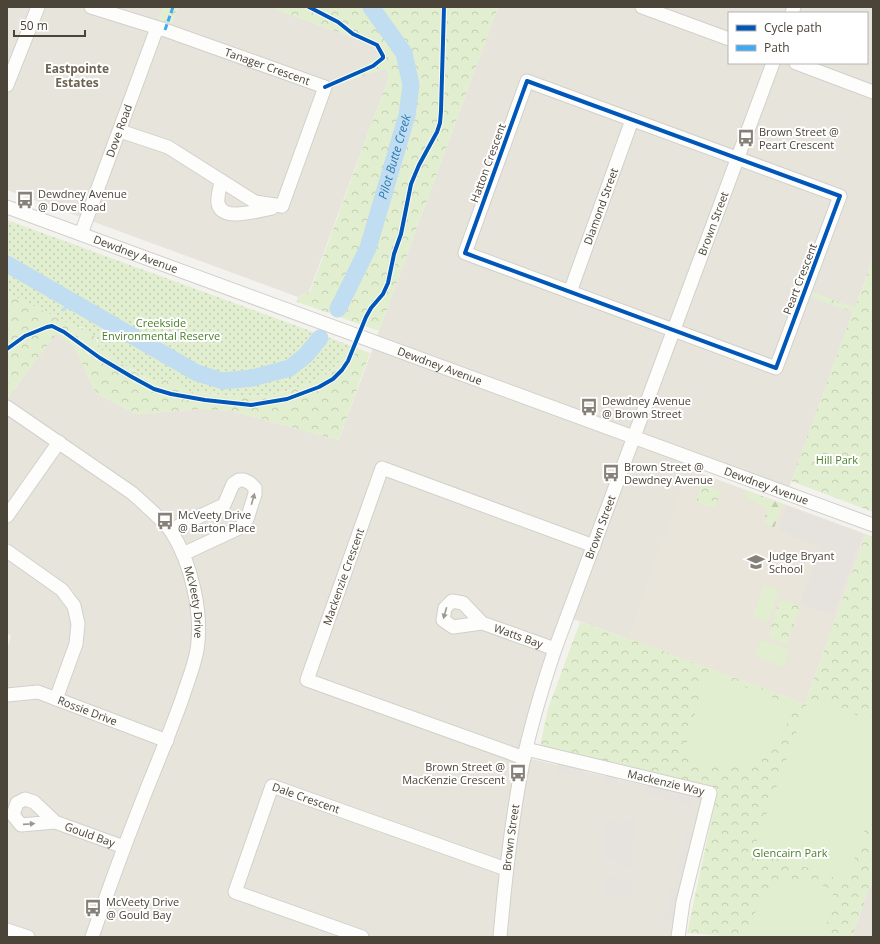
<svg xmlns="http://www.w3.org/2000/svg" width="880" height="944" viewBox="0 0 880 944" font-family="'Open Sans',sans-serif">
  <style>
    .residential { fill: #e7e4dc; fill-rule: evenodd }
    .education { fill: #eae5da }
    .grass { fill: url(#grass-dots) }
    .forest { fill: url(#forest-firs) }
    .park { fill: url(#park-crowns) }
    .pitch { fill: #e1eecf }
    .parking { fill: #e6e3df }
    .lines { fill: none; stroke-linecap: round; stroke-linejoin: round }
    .stream { stroke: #c0ddf1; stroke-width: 3 }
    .river { stroke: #c0ddf1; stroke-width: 17 }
    .minor-casing { stroke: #d2d0cb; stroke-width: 15 }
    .minor { stroke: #fdfdfc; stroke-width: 13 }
    .quiet { stroke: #3fa9f5; stroke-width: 3; stroke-dasharray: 6 3; stroke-linecap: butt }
    .cycleway-casing { stroke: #fff; stroke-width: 6 }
    .cycleway { stroke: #0057b8; stroke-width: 4 }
    .oneway { fill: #9b9791 }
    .labels { text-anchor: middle; stroke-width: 4; stroke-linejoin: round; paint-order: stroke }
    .street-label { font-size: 11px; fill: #4b4439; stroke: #fff }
    .poi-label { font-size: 11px; fill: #4b4439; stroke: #fff; text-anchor: start }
    .park-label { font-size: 11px; fill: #4a7f2a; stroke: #fff }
    .neighbourhood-label { font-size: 12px; font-weight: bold; fill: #6e6250; stroke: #fff }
    .water-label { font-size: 12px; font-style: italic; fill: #2e7ab2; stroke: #fff }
  </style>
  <defs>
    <pattern id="grass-dots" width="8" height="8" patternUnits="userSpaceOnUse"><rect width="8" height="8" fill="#e1eecf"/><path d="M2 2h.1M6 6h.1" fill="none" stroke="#c3cdb2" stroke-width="1.8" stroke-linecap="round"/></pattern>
    <pattern id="forest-firs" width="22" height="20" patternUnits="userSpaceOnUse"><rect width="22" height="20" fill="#e1eecf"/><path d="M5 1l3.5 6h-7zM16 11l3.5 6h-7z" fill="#c3cdb2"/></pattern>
    <pattern id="park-crowns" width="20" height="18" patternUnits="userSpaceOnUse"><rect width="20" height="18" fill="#e1eecf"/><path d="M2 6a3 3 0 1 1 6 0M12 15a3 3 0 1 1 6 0" fill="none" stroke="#c3cdb2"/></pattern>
  </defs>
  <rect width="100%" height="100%" fill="#f4f2ee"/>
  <!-- residential -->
  <path class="residential" d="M7,7H163L159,19L172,23L178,7H270L376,46L381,57L336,81L337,85L386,68L389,77L309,292L298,297L7,190Z
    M498,7H873V258L855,308L813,293L812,297L853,312L787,493L693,459L629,639L567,617L525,758L536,760L703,799L674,937H7V649L11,636L7,633V399L56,333L74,346L96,393L136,414L202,409L231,411L339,440ZM729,13H867V63H729Z
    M873,878V937H852L869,888Z"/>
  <!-- education -->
  <path class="education" d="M689,469L866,534L805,704L629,639Z"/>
  <!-- grass -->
  <path class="grass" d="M7,220L349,345L343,357L335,366L328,373L320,379L297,388L275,394L246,397L190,392L181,388L156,383L112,358L98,347V340L83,327H76L7,293Z"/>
  <!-- forest -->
  <path class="forest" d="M745,490L783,504L774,528L764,522L767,509L745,497Z"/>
  <!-- park -->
  <path class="park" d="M163,7H178L172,23L159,19Z
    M270,7H498L379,331L297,302L298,297L310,292L389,77L386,68L337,85L335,81L381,57L376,46Z
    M873,258V512L791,481L853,312L811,297L813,293L855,308Z
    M7,293L76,327C87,328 97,335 98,347C116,361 136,373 156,383L161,379L176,380L182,383V388C194,394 207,394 221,395C251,398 276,397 305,385C313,382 320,379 327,374C337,367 343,355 349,345L370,353L339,440L231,411L202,409L136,414L96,393L74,346L56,334L9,396L7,395Z
    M702,484L721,491L714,509L696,502Z
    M866,534L873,537V878L852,937H734L687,933L718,789L540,746L548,709L580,622L644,644L805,704Z
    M788,600L800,607L787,644L768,637L779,602Z"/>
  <!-- pitch -->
  <path class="pitch" d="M764,585L779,590L768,622L753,616Z
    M761,640L790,650L783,667L755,656Z
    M714,675L794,706C790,715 787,725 783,732C758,775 724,771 683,756L705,678Z
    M809,698L873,721V807L846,882L754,848Z
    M796,880L816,883L834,890L824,937H751C753,921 756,899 769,888C776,882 787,881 796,880Z"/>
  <!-- parking -->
  <path class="parking" d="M787,506L863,534L833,615L800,603L821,547L778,531Z
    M559,757L586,763L583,778L556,772Z
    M607,768L619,771L616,786L604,783Z
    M649,778L696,790L692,805L645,793Z
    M623,818L636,820L631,867L618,865L619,861L603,860L607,821L622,823Z
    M687,832L699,835L689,878L676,875Z
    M605,877L632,880L630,898L603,895Z
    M671,888L686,891L680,920L665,919Z"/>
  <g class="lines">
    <!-- stream -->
    <path class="stream" d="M397,53L400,48
      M63,310L68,306H80"/>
    <!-- river -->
    <g class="river">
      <path d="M7,264L197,373L223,381L252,378L290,368L306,355L320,338"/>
      <path id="s1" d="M338,309L368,248L407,115L411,85L404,53L371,7"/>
    </g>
    <!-- minor casing -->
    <g class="minor-casing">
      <g id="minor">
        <path id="s2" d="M91,7L165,30L325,87L282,206"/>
        <path d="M642,7L729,39"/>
        <path d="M792,13L794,7"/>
        <path d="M796,63L873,92"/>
        <path d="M527,81L840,196L776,368L465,253Z"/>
        <path d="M7,85L38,7"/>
        <path d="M120,131L168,147L255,202L282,206"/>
        <path d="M221,181C220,188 217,197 218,203C221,223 260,210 272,208"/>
        <path id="s3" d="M7,207L873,525"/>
        <path id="s4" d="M81,234L157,28"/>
        <path id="s5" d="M570,292L632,120"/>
        <path id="s6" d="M7,407L132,493C143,503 163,520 171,531C191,562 203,613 197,650C194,667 187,683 182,699C172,727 161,754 150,781C129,833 110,885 92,937"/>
        <path d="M7,516L59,442"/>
        <path d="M170,530L224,505L233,484L239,480H244L250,483L255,488V494L247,519L241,527L183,554"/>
        <path d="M7,551L62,590L74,606L78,624L76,644L56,699"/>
        <path id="s7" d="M482,623L453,627L443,620L445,608L452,601L463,603L482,623L555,649"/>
        <path id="s8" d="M7,695L38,692L167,741"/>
        <path id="s9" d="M526,749L710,793L683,902L678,937"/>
        <path id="s10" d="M524,758L307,680L382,468L594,546"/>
        <path id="s11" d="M55,822L34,802L25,799L17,803L13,815L21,825L55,822L124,847"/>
        <path d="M7,930L28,937"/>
        <path id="s12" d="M362,937L235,892L272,786L506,869"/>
        <path id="s13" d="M500,937C505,880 511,823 522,767C530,727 542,688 555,649L773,63"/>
      </g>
    </g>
    <!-- minor -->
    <use href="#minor" class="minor"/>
    <!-- quiet -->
    <path class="quiet" d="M165,30L173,7"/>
    <!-- cycleway casing -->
    <g class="cycleway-casing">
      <path id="cycleway" d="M309,7L338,22L353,34L377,45L383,56V58L373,66L325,87
        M527,81L840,196L776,368L465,253Z
        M7,349L25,336L47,327L52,326L64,332L100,358L132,377L154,389L171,394L205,400L251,405L287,399L319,387L333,379L342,370L348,361L366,317L371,308L383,294L388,283L394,254L401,234L411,184L419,165L437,132L440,123L441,111L444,7"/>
    </g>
    <!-- cycleway -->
    <use href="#cycleway" class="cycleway"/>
  </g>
  <!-- one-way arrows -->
  <defs><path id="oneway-solid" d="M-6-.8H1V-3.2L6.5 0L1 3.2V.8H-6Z"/></defs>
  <g class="oneway">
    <use href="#oneway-solid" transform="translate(253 499) rotate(-74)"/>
    <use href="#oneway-solid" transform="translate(445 613) rotate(106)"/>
    <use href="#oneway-solid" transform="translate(29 824) rotate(-4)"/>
  </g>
  <!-- icons -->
  <defs>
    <g id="bus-bare" transform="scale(1.38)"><path d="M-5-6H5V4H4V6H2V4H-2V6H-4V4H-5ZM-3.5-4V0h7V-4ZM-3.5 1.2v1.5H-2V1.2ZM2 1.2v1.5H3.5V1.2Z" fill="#868178" stroke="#fff" stroke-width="2.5" paint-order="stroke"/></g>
    <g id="school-bare" transform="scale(1.38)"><path d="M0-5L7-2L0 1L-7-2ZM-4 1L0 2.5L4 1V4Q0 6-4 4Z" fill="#868178" stroke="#fff" stroke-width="2.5" paint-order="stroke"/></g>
  </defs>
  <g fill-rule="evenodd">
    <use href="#bus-bare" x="746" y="138"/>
    <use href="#bus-bare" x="25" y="200"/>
    <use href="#bus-bare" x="589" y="407"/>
    <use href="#bus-bare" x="611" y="473"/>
    <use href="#bus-bare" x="165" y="521"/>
    <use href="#school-bare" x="756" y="562"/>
    <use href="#bus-bare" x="518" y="773"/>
    <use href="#bus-bare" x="93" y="908"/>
  </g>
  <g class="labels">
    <!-- street labels -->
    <g class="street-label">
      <text dy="4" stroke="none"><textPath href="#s2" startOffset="186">Tanager Crescent</textPath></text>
      <text dy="4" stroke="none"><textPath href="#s4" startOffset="110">Dove Road</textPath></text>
      <text transform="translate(488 163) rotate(-70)" y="4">Hatton Crescent</text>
      <text dy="4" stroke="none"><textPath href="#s5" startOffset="91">Diamond Street</textPath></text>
      <text dy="4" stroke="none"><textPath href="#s13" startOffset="748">Brown Street</textPath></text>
      <text dy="4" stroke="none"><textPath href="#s3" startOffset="137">Dewdney Avenue</textPath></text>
      <text transform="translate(800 279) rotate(-69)" y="4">Peart Crescent</text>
      <text dy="4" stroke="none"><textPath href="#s3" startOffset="461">Dewdney Avenue</textPath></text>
      <text dy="4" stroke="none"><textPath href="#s3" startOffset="809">Dewdney Avenue</textPath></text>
      <text dy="4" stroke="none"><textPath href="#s13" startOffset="424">Brown Street</textPath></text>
      <text dy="4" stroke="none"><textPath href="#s10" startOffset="340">Mackenzie Crescent</textPath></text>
      <text dy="4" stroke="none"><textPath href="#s6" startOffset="282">McVeety Drive</textPath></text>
      <text dy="4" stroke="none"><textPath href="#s7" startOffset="141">Watts Bay</textPath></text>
      <text dy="4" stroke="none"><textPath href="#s8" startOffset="84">Rossie Drive</textPath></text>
      <text dy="4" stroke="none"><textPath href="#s9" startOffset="144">Mackenzie Way</textPath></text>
      <text dy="4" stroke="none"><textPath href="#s12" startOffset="283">Dale Crescent</textPath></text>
      <text dy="4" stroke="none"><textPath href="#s11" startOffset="144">Gould Bay</textPath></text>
      <text dy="4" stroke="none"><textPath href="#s13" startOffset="100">Brown Street</textPath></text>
    </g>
    <!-- poi labels -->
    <g class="poi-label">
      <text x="759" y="136">Brown Street @<tspan x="759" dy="13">Peart Crescent</tspan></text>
      <text x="38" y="198">Dewdney Avenue<tspan x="38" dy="13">@ Dove Road</tspan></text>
      <text x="602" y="405">Dewdney Avenue<tspan x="602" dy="13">@ Brown Street</tspan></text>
      <text x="624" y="471">Brown Street @<tspan x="624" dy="13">Dewdney Avenue</tspan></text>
      <text x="178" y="519">McVeety Drive<tspan x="178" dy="13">@ Barton Place</tspan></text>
      <text x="769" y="560">Judge Bryant<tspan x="769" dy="13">School</tspan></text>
      <text x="505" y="771" text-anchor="end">Brown Street @<tspan x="505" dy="13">MacKenzie Crescent</tspan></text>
      <text x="106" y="906">McVeety Drive<tspan x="106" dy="13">@ Gould Bay</tspan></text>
    </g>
    <!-- park labels -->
    <g class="park-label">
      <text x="161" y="327">Creekside<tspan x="161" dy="13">Environmental Reserve</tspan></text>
      <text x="837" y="464">Hill Park</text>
      <text x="790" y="857">Glencairn Park</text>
    </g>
    <!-- neighbourhood labels -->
    <g class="neighbourhood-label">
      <text x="77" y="73">Eastpointe<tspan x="77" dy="14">Estates</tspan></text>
    </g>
    <!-- water labels -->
    <g class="water-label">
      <text dy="4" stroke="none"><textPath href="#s1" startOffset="163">Pilot Butte Creek</textPath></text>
    </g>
  </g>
  <!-- border -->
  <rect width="880" height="944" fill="none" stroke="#4b4439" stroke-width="16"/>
  <!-- legend -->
  <rect x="728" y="12" width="140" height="52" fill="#ffffff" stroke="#b7b4b0"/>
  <rect x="736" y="25" width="20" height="6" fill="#0057b8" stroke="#b7b4b0"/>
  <text x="764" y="32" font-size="12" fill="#4b4439">Cycle path</text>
  <rect x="736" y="45" width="20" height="6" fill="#3fa9f5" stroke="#b7b4b0"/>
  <text x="764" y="52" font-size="12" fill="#4b4439">Path</text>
  <!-- scale -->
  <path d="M14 30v6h71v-6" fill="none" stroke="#4b4439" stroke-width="2"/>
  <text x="20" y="30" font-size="12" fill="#4b4439" stroke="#ffffff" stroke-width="3" paint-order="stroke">50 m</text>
</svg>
